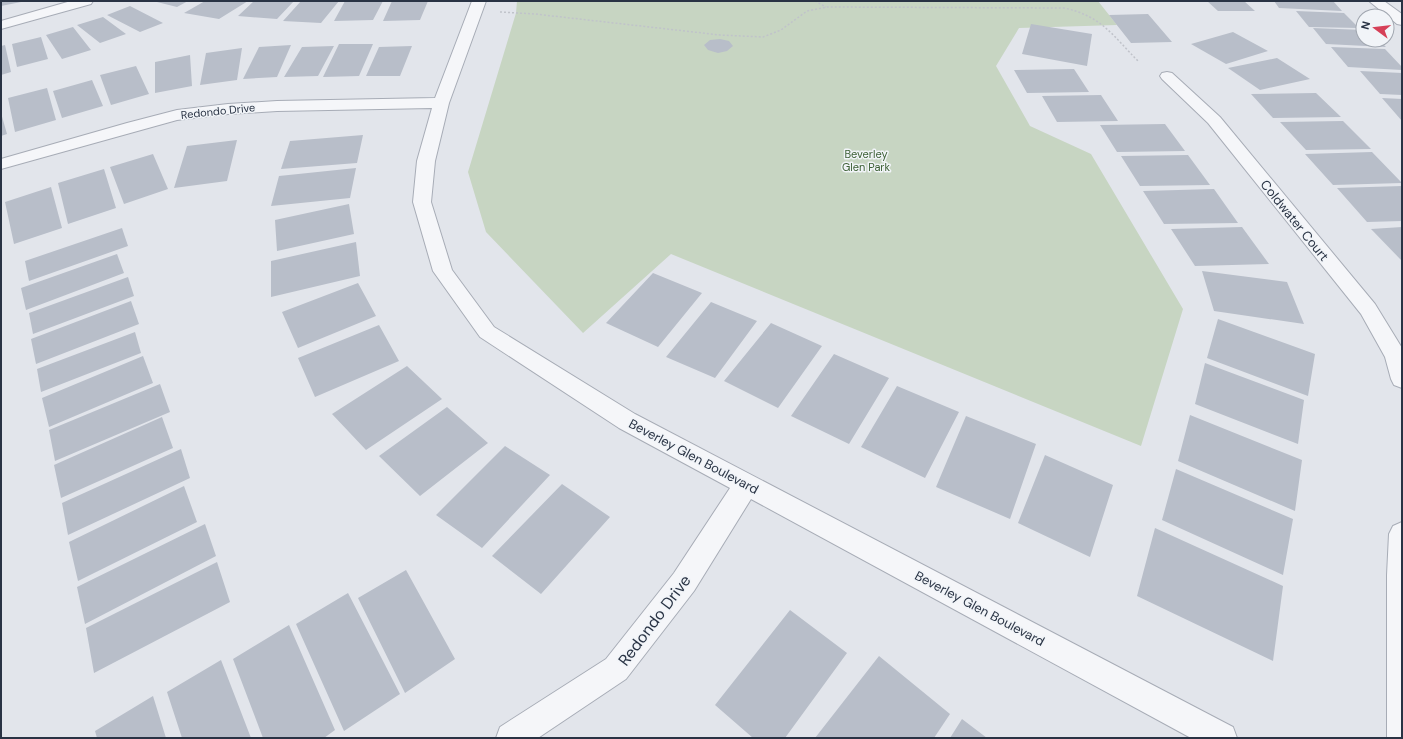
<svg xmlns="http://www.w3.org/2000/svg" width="1403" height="739" viewBox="0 0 1403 739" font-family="'DM Sans',sans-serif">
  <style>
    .green { fill: #c7d5c2 }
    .building { fill: #b8bec9 }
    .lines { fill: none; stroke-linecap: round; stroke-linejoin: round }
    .minor-casing { stroke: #a7acb6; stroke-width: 2 }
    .path { stroke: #c0c3ca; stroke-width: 1.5; stroke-dasharray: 2 2; stroke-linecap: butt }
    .minor { fill: #f5f6f9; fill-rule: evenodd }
    .labels { text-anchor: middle; stroke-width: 3; stroke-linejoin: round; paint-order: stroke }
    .far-street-label { font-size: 11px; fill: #293344; stroke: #f1f4f8 }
    .far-park-label { font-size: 11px; fill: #3d6035; stroke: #f1f4f8 }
    .street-label { font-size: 13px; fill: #293344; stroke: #f1f4f8 }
    .near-street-label { font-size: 16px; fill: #293344; stroke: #f1f4f8 }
  </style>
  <rect width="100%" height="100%" fill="#e2e5eb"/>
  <!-- green -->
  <path class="green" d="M517,1H1098L1117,25L1019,28L996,66L1030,126L1091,154L1183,309L1141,446L671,254L583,333L486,232L468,172L516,13Z"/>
  <!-- building -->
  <path class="building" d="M1,1H21V2L1,6Z
    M153,1H188L177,7Z
    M205,1H248L219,19L184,13Z
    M254,1H294L277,19L238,16Z
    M301,1H339L321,23L283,21Z
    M345,1H383L373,20L334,21Z
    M392,1H428L420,20L383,21Z
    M1207,1H1244L1255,11H1218Z
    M1274,1H1333L1342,11L1279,8Z
    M130,6L163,23L140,32L107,15Z
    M1296,11L1344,13L1359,28L1309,27Z
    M1148,14L1172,42L1131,43L1109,15Z
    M103,17L126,34L100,43L77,25Z
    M1031,24L1092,34L1087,66L1022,54Z
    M73,27L91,50L62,59L46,35Z
    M1313,28L1363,30V40H1379L1386,47L1326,44Z
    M1233,32L1268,51L1226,64L1191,44Z
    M41,37L48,59L17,67L12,44Z
    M720,39L729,41L733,46L727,51L718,53L708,50L704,45L710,40Z
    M339,44H373L359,76L323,77Z
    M5,45L11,72L1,75V46Z
    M291,45L277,77L243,79L259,47Z
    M334,46L318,76L284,77L302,47Z
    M412,46L400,76H366L379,47Z
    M1331,47L1385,49L1402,67V70L1348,67Z
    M242,48L237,80L200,85L206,53Z
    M190,55L192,86L155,93V62Z
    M1277,58L1310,79L1260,90L1228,68Z
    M136,66L149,94L111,105L100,75Z
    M1074,69L1089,92L1027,93L1014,70Z
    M1360,71L1402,73V95L1380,94Z
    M92,80L103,106L62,118L53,91Z
    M47,88L56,120L15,132L8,98Z
    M1316,93L1341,117L1273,118L1251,94Z
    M1101,95L1118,121L1057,122L1042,96Z
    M1382,98L1402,99V121Z
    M1,113L7,134L1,136Z
    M1343,121L1371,149L1306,150L1280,122Z
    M1165,124L1185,151L1117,152L1100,125Z
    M363,135L357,163L281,169L290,141Z
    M237,140L227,181L174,188L187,146Z
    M1372,152L1402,183L1333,185L1305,154Z
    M153,154L168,189L124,204L110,167Z
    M1188,155L1210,185L1140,186L1121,156Z
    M356,168L350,198L271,206L279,176Z
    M104,169L116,208L68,224L58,183Z
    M1402,186V221L1367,222L1337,188Z
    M51,187L62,228L14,244L5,202Z
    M1214,189L1238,223L1164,224L1143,191Z
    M349,204L354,234L277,251L275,220Z
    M1242,227L1269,264L1195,266L1171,229Z
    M1402,227V261L1371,229Z
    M122,228L128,246L29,281L25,261Z
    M356,242L360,276L271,297V261Z
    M117,254L124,273L26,310L21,288Z
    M1202,271L1287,282L1304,324L1214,311Z
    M653,273L702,293L658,347L606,323Z
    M128,277L134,296L33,334L29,313Z
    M358,283L376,316L298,348L282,312Z
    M131,301L139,324L36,364L31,339Z
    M711,302L757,321L715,378L666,357Z
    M1218,319L1315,354L1308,396L1207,358Z
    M771,323L822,346L778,408L724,381Z
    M379,325L399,361L315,397L298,358Z
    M135,332L141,353L41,392L37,369Z
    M834,354L889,378L849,444L791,416Z
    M143,356L153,383L49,427L42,398Z
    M1205,363L1304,400L1298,444L1195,404Z
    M407,366L442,399L366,450L332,414Z
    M160,384L170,412L55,461L49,430Z
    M897,386L959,412L925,478L861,447Z
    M447,407L488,443L420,496L379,456Z
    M1190,415L1302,460L1295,511L1178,461Z
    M966,416L1036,444L1010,519L936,487Z
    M162,417L173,448L61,498L54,465Z
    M505,446L550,475L482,548L436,515Z
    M181,449L190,478L68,535L62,503Z
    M1045,455L1113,485L1090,557L1018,523Z
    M1176,469L1293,519L1283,575L1162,520Z
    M562,484L610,517L541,594L492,556Z
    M184,486L197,522L78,581L69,542Z
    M205,524L216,556L85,624L77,587Z
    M1155,528L1283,586L1273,661L1137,596Z
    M217,562L230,602L94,673L86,628Z
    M406,570L455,659L405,693L358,598Z
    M348,593L400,694L344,731L296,624Z
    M790,610L847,653L785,738H753L715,705Z
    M289,625L335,730L324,738H263L233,659Z
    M879,656L950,714L934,738H815Z
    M221,660L251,738H182L167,692Z
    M153,696L166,738H97L95,731Z
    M962,719L987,738H950Z"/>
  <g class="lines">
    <!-- minor casing -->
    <g class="minor-casing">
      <path id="minor" d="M71,1H93L91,4L1,29V21Z
        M472,1H486L449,103L435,161L431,202L452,270L494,327L635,414L1233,727L1237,738H1191L751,499L694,591L626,679L538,738H496L500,727L606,659L674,573L730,488L619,428L480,337L433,271L413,202L417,161L432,108L277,111L228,114L177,120L1,169V159L127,123L177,110L228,104L277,101L435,98Z
        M1369,1H1384L1402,14V25L1397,24Z
        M1167,72L1172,73L1220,117L1375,304L1402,348V388L1394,385L1391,379L1385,357L1361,314L1208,123L1162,79L1160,76L1162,73Z
        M1402,522V738H1387V575L1389,534L1393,526Z"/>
    </g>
    <!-- path -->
    <path class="path" d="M815,1L826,7
      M500,12L535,14L720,35L763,37L781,30L807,11L827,7L1064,8C1102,16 1113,36 1139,62"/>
    <!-- minor -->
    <use href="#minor" class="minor"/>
  </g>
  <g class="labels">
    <!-- far-street labels -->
    <g class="far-street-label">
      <text transform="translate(218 111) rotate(-6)" y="4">Redondo Drive</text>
    </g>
    <!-- far-park labels -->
    <g class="far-park-label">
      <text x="866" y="158">Beverley<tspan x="866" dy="13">Glen Park</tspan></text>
    </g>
    <!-- street labels -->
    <g class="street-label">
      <text transform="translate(1295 220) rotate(51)" y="5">Coldwater Court</text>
      <text transform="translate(694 456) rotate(28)" y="5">Beverley Glen Boulevard</text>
      <text transform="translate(980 608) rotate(28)" y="5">Beverley Glen Boulevard</text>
    </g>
    <!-- near-street labels -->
    <g class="near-street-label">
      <text transform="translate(654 620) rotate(-53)" y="6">Redondo Drive</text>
    </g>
  </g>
  <!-- border -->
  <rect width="1403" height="739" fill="none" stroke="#293344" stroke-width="4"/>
  <!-- north arrow -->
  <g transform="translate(1375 28) rotate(285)"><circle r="19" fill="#f1f4f8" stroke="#a1a7b0"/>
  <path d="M0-3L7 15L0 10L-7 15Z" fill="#d64058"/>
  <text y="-6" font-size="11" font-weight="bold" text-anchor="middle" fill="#293344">N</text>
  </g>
</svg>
